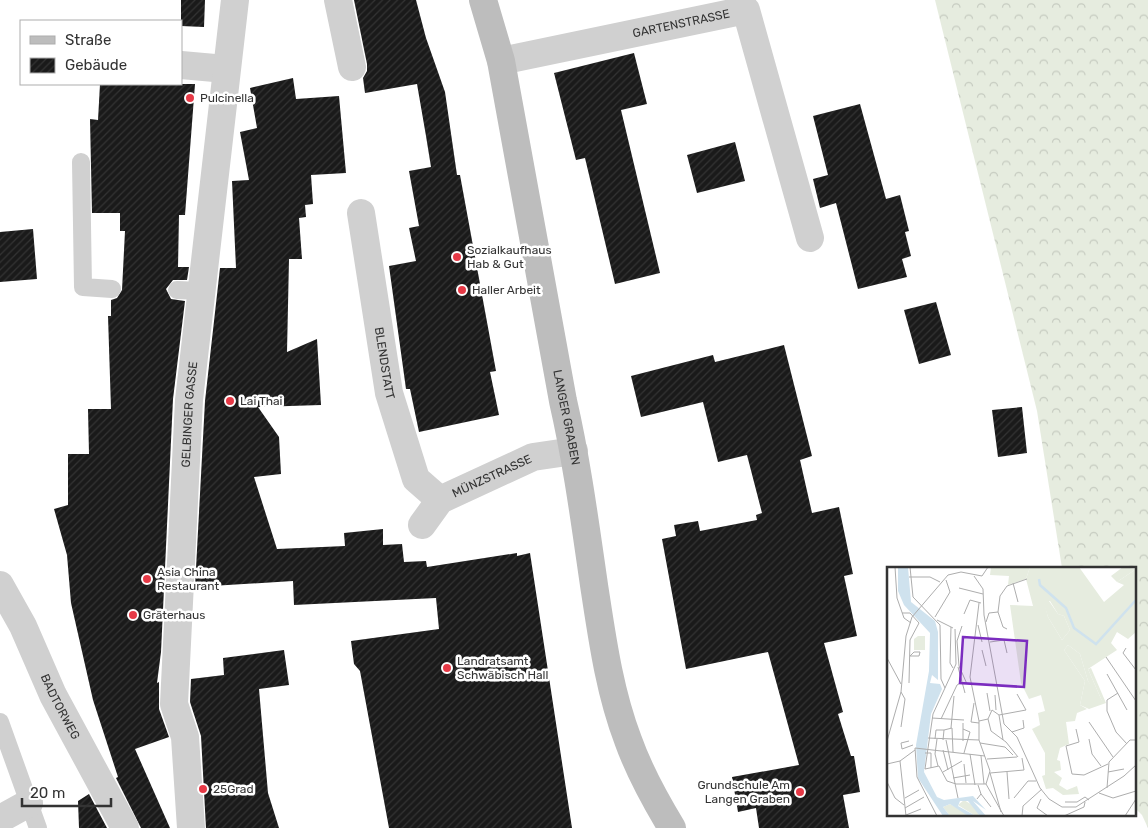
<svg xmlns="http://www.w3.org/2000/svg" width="1148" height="828" viewBox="0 0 1148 828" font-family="Rubik,sans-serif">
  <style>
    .forest { fill: url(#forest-crowns) }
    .building { fill: url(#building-hatch) }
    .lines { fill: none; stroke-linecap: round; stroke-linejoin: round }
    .lane { stroke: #d0d0d0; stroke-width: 18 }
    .street { stroke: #d0d0d0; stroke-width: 28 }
    .secondary { stroke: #bdbdbd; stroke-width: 28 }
    .poi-dot { fill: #e63946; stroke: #fff; stroke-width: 2 }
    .labels { text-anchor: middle; stroke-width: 5; stroke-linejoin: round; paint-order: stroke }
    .street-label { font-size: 12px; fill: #333; stroke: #fff }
    .poi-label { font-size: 12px; fill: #333; stroke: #fff; text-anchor: start }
    .inset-river { fill: none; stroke: #cfe2ee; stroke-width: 2.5 }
    .inset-road { fill: none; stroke: #adadad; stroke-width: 1 }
    .view { fill: #7b2cbf; fill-opacity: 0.15; stroke: #7b2cbf; stroke-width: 2.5 }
    .inset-edge { fill: none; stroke: #333; stroke-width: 2.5 }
  </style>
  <defs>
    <pattern id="forest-crowns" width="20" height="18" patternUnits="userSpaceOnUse" patternTransform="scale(1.25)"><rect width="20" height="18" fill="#e6ecdf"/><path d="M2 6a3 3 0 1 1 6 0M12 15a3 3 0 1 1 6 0" fill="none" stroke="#c6cbc0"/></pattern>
    <pattern id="building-hatch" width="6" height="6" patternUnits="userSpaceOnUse" patternTransform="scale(1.25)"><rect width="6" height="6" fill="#1a1a1a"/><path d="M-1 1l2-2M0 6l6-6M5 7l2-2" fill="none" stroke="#333"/></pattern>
  </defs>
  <rect width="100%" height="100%" fill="#fff"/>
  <!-- forest -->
  <path class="forest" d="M935,0H1148V828L1142,815L1134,807V568H1062L1037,411Z"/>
  <!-- building -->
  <path class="building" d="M181,0H205L204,27L181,26Z
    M354,0H416L426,38L445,92L457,175H460L496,371L490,372L499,415L419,432L410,389H406L389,266L416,261L409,228L419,226L409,171L431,167L426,136L417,84L365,93L363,78L367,71V64Z
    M634,53L647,104L621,110L660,273L615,284L585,158L576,160L554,73Z
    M293,78L296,99L339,96L346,173L311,175L313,204L305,205L306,217L299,218L302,259H289L287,352L317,339L321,405L258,407L279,437L281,474L254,477L277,549L345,546L344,533L383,529V545L402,544L404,562L426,561L427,567L517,553V556L530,553L572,828H389L360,671L354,664L351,641L439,629L436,598L294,605L293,581L195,587L205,401L220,268H236L232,181L249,180L240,132L257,128L250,88Z
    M100,84H195L185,215H179L178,267H189L187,280H173L166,289L171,299L185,301L173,399L161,652L157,683L159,682V709L169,737L135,749L170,828H141L116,778L118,777L93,700L71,603L67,555L54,509L68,505V454H89L88,409H111L108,316H111V300L117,298L122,290L125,231H120V213H92L90,119L98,120Z
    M860,104L886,199L900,195L909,231L905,232L911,256L902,259L907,277L858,289L836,203L820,208L813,179L828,175L813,116Z
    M735,142L745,181L697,193L687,155Z
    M33,229L37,279L0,282V232Z
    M936,302L951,355L919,364L904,310Z
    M784,345L812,456L800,460L812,513L839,507L853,574L844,576L857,636L824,643L843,712L838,714L851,756H854L860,792L843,795L849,828H759L756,808L738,812L732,777L799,765L768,652L686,669L662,539L676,536L674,525L698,521L700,531L757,520L756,515L762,513L747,455L718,462L703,402L641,417L631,376L713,355L715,362Z
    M1022,407L1027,453L998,457L992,410Z
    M284,650L289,685L259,689L268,793L279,828H206L201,736L190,702L191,679L224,675L223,658Z
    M89,794L107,828H79L78,801Z"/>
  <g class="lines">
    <!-- lane -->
    <path class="lane" d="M81,162L83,287L112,289
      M177,290L201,291
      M0,722L38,828"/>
    <!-- street -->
    <g class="street">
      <path d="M338,0L352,67"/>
      <path id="s1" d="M501,61L746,10L810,238"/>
      <path d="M181,65L226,69"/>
      <path id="s2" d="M361,213L389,393L416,479L440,500"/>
      <path id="s3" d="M422,525L440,500L533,457L574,451"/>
      <path id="s4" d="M0,585L23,626L53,695L125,828"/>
      <path d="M0,819L29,803"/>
      <path id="s5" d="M191,828L185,737L174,704L189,400L235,0"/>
    </g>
    <!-- secondary -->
    <path class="secondary" id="s6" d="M483,0L501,61L563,401C577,462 585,523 594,585C602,637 609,690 628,740C639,771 655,800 672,828"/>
  </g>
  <!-- markers -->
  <g class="poi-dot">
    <circle cx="190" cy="98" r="5"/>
    <circle cx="457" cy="257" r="5"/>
    <circle cx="462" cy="290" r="5"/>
    <circle cx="230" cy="401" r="5"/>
    <circle cx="147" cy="579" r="5"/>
    <circle cx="133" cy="615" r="5"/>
    <circle cx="447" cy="668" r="5"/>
    <circle cx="203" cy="789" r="5"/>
    <circle cx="800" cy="792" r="5"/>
  </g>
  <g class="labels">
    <!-- street labels -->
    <g class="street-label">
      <text dy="4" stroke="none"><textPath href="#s1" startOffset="184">GARTENSTRASSE</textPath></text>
      <text dy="4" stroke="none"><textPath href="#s2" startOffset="152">BLENDSTATT</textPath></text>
      <text dy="4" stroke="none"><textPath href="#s5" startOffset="416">GELBINGER GASSE</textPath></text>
      <text dy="4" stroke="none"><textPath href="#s6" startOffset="426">LANGER GRABEN</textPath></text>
      <text dy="4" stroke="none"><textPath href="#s3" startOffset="88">MÜNZSTRASSE</textPath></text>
      <text dy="4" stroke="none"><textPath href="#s4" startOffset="136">BADTORWEG</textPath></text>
    </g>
    <!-- poi labels -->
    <g class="poi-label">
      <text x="200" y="102">Pulcinella</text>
      <text x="467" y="254">Sozialkaufhaus<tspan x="467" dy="14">Hab &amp; Gut</tspan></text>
      <text x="472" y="294">Haller Arbeit</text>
      <text x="240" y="405">Lai Thai</text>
      <text x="157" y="576">Asia China<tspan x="157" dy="14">Restaurant</tspan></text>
      <text x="143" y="619">Gräterhaus</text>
      <text x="457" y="665">Landratsamt<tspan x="457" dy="14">Schwäbisch Hall</tspan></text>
      <text x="790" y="789" text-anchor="end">Grundschule Am<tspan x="790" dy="14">Langen Graben</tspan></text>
      <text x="213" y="793">25Grad</text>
    </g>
  </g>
  <!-- overview -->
  <g transform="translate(887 567)">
    <rect width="249" height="249" fill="#fff"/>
    <path d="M236,0L249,2L230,15L224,9ZM156,34H162L171,47L177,49L183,63L175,73L161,50ZM181,78L193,87L201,114L215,134L201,102L204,101L219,136L202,142L193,138L198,114L177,83Z" fill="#e6ecdf"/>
    <path d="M143,0H192L217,35L237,18L230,15L249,2V65L241,72L230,65L224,76L230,83L201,102L215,134L212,135L201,114L193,87L181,78L177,83L198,114L193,138L200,142L190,146L188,154L179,155L182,177L173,181L170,193L173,194L174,203L167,205L175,211L172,218L180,223L190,219L192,227L176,228L166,221L159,222L155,209L158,208V186L145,162L153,158L151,146L158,144L154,128L142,132L134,116L123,38L146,39L139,12ZM157,34H163L171,47L177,49L183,63L175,73L161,50ZM31,69H38V83H27V72ZM77,233L87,239L92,248H87L71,238ZM63,237L77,245L81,249H63L56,240Z" fill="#e6ecdf" fill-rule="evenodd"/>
    <path d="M104,0H143L139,12L121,18L122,9L103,8Z" fill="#e6ecdf"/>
    <path d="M11,0H21L24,35L48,54L51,65V113L45,108L43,116L53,117L55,122L44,147L37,205L50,230L57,233L86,229L99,243L86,234L99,249H81L63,237L56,240L63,249H56L31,211L29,178L42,104L43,66L17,38L11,24ZM73,234H81L92,248H87L71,239Z" fill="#cfe2ee" fill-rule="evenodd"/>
    <path class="inset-river" d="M152,12L153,18L179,41L187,61L209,77L249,33"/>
    <path class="inset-road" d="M8,0L10,31L17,51L24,56M23,0L26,30L53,58L54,112L58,121M87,9L96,22L97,48L117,157L130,170L153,221L162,232L175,240H189L237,209L249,198M22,10H43L53,15M126,16L131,35M72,21L96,27M92,36L83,110L92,154V173L103,204L99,217M111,45L116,60L120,62M15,46H23L32,56L23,73L22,116M77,47L83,33L94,36M48,50L63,25L59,13M50,53L66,61M99,55L102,46L111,45L113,29L120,19L140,12M91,58L95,75M75,59L70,74L72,99L80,117M64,60L63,96L66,101M68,62L69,97L46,147L38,202L52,199L60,214L69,217H99M103,75L117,73L120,86M239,81L236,86L249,103M95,83L99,99M27,85H33L32,89H23ZM219,90L249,134M0,91L14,117M71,100L78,126M220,107L240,143M14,125L18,132L14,160M100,126L103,144M231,126L220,133V144L229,165L240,177M108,128L109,143M87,136L84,155L92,156M112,148L139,143L130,127M112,148L116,173M45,151L77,153M54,152L70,118L75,115M101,152L105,143L112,148M92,154L101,152L104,164L119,175L131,190M202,155L226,190M64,161L67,129M76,162L83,165L77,186M189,162L192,175L179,179L185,207L197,208L221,197M125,165L137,161L136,153M41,171L92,173M48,172L49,163H57M50,172L48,187L51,199M202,172L205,187L214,199M56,173L57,163L65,161L66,185M59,173L71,231M0,174L14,125L19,69L25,50L61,8L74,5L95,9L101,0M22,174L14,176L15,182L26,178M76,174V156M93,176L118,180L126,188M28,181L30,210L50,249M28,181L98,189M56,183L61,203M38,186H44V201M83,187L88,218M94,189L97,217M100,192L130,190M13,194L19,249M0,197L13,194L28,183M77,197L79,216M56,205L75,194M120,205L122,232M221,205L237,202M103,206L137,203L135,191M103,206L114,245M66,211L83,208M0,215L8,231L17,238M99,217L117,249M220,221L222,195L243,173H249M212,226L226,231L249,224M94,227L104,240M18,231L32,223M127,231L141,214H149M90,232L94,227L91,218M154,232L150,241L161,249M178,235H190L198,230L202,233M18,241L37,230M19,248L34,242M135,249L136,239L155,222M177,249L197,240L198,235M238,249L249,232"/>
    <path class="view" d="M76,70L140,74L137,120L73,116Z"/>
    <rect width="249" height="249" class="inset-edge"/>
  </g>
  <!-- legend -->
  <rect x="20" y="20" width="162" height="65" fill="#ffffff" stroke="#adadad"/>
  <rect x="30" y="36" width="25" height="8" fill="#bdbdbd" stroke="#adadad"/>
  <text x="65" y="45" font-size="15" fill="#333333">Straße</text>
  <rect x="30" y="58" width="25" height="15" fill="url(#building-hatch)" stroke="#adadad"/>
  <text x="65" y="70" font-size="15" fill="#333333">Gebäude</text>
  <!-- scale -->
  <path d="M22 798v8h89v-8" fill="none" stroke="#333333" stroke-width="2.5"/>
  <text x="30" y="798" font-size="15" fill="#333333" stroke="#ffffff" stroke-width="4" paint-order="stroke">20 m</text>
</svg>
